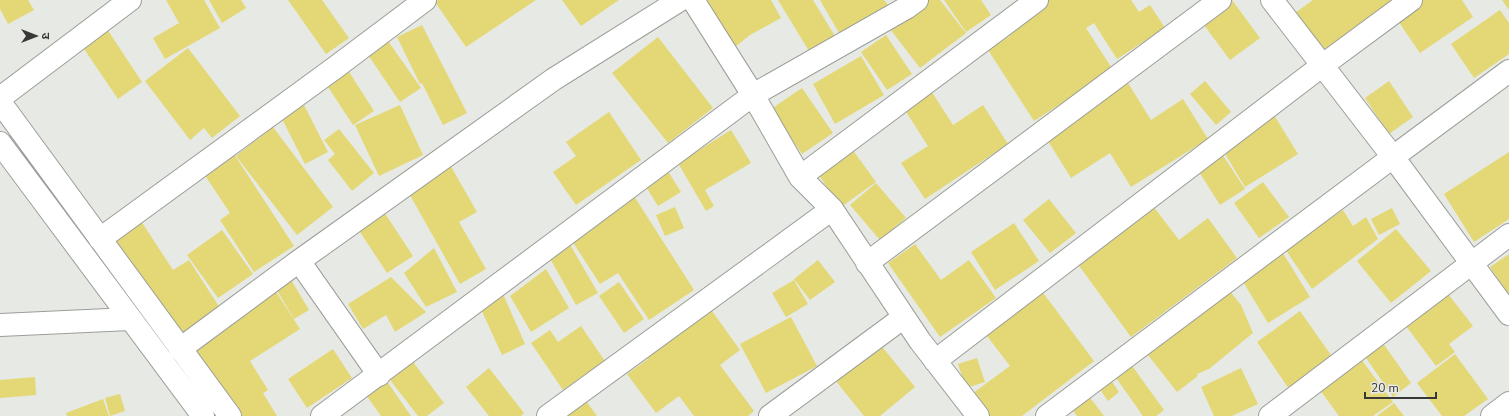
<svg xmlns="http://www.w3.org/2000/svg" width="1509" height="416" viewBox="0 0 1509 416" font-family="'Nunito Sans','Noto Sans Devanagari',sans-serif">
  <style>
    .building { fill: #e3d875 }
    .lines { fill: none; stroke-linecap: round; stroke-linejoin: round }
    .street-casing { stroke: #9b9e99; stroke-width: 24 }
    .secondary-casing { stroke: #9b9e99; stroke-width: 24 }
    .street { stroke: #fff; stroke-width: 22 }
    .secondary { stroke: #fff; stroke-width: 22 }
  </style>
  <rect width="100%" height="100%" fill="#e7e9e4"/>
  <!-- building -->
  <path class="building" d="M0,0H28L34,10L8,24L0,9Z
    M166,0H204L220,28L165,59L153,38L179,23Z
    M209,0H241L246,8L222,23Z
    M288,0H322L349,38L326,54Z
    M438,0H536L466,47L435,2Z
    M562,0H619L581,26Z
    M706,0H771L781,18L750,35L735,47Z
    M778,0H813L838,41L812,56Z
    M820,0H884L888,5L842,38Z
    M927,0H940L966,33L920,68L890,29Z
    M944,0H981L991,15L966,32Z
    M1046,0H1131L1139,12L1150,5L1165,28L1117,59L1094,23L1086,28L1113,70L1034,121L988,50L1010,36L1005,28Z
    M1229,0H1232L1260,38L1230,60L1201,21Z
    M1313,0H1393L1319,53L1292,15Z
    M1423,0H1462L1473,17L1420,53L1396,18Z
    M1502,0H1509V10Z
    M1500,10L1509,23V54L1474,78L1451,44Z
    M422,25L467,113L443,125L422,83L420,84L397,37Z
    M107,29L142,82L118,99L82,46Z
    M886,35L912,74L887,90L861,52Z
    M658,37L713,108L668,143L612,73Z
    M388,41L421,88L400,102L368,55Z
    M188,48L240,116L212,138L204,128L190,140L145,81Z
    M861,56L884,95L835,124L813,84Z
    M346,67L374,111L353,125L324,81Z
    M1205,81L1231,112L1216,125L1190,94Z
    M1389,81L1413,117L1389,134L1365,98Z
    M1128,83L1151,120L1183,99L1208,139L1131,187L1110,153L1071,178L1045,136Z
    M928,86L953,125L983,105L1008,144L925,199L901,163L928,146L901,104Z
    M802,88L833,133L802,154L771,109Z
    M304,105L328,152L305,164L281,117Z
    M400,105L423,155L379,176L355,125Z
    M609,112L641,160L576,205L553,172L576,156L566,142Z
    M1274,115L1298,154L1245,187L1221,147Z
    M273,127L333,207L297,235L236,156Z
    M339,129L374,173L352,191L328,160L335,154L324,140Z
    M731,130L751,163L705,190L714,206L706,211L678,163Z
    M852,149L876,182L841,207L818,174Z
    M1220,151L1245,189L1220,205L1196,167Z
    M1509,152V219L1474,242L1444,194Z
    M234,154L294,246L254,272L220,220L230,213L204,174Z
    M449,163L477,212L459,222L486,269L460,284L406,188Z
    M666,168L681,192L658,206L643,182Z
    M1263,182L1289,217L1259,238L1234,203Z
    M876,183L906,218L880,240L850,205Z
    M634,196L694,290L649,320L618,273L600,284L570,238Z
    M1049,199L1076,233L1050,253L1023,220Z
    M1153,206L1179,240L1208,218L1237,258L1131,337L1077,263Z
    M675,207L684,228L665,236L656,215Z
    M1392,208L1400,224L1379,235L1371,219Z
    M382,209L413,256L387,273L356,226Z
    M1343,210L1353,226L1366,217L1378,239L1312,289L1285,249Z
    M141,221L173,270L189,260L220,308L177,337L114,239Z
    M1014,223L1039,261L995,290L971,252Z
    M1396,229L1431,271L1391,303L1357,261Z
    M222,230L253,274L218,298L187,255Z
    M568,241L598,293L576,305L547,253Z
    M915,244L941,280L969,260L996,298L940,337L888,263Z
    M434,248L457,292L426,307L404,273Z
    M1281,250L1310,297L1268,323L1239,275Z
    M1509,254V295L1490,267Z
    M818,260L835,282L810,300L794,279Z
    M546,269L569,308L531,332L510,296Z
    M391,277L426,312L395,332L386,315L363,329L348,304Z
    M290,278L309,310L294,319L275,287Z
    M794,280L808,304L786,317L772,293Z
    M619,282L644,319L624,333L599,296Z
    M275,290L300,329L250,361L268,390L263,393L277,416H238L186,346Z
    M1041,290L1094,361L1022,416H984L969,396L1010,366L984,332Z
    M1229,290L1241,305L1253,333L1209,369L1197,374L1198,376L1177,392L1148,355L1144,347L1161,333L1168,340L1209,308Z
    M1445,290L1473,326L1449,344L1455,352L1436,366L1403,322Z
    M503,294L525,344L502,355L479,305Z
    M707,304L740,350L720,365L754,411L748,416H694L679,396L656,413L627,374L648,359L643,352Z
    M1300,311L1333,358L1289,389L1257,342Z
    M791,317L817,366L766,393L740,344Z
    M581,326L605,361L563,390L531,343L550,330L558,342Z
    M1380,339L1411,383L1393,397L1362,352Z
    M879,343L915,387L880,416H864L835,380Z
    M333,349L352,378L307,408L288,379Z
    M1455,354L1488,399L1464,416H1442L1417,383Z
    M1358,355L1393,402L1373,416H1339L1317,386Z
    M410,358L444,403L427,416H418L387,376Z
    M977,358L985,382L966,388L958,364Z
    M1130,363L1164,410L1156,416H1143L1114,375Z
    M489,368L524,413L521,416H489L466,387Z
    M1241,368L1258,404L1232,416H1214L1201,387Z
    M1108,376L1119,392L1108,401L1097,385Z
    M35,377L36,395L0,398V380Z
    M386,380L411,416H381L366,395Z
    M1085,391L1104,416H1077L1068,404Z
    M120,394L125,411L110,416L105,398Z
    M583,397L597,416H563Z
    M103,399L109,416H67L66,413Z
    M1394,403L1404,416H1377Z"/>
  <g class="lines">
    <!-- street casing -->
    <g class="street-casing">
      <path id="street" d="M693,0L753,95L800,177L832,209L920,341L978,416
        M1509,71L1393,157L1509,314
        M0,98L130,0
        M800,177L1037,0
        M100,239L336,67L425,0
        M299,261L379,375
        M867,263L1220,0
        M0,325L130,319
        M180,349L299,261L554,79L680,0
        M935,361L1323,65L1411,0
        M322,416L753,95L906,8L917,0
        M548,416L832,209
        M770,416L904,317
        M1047,416L1393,157L1272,0
        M1270,416L1509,235
        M1492,416L1509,403"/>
    </g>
    <!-- secondary casing -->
    <g class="secondary-casing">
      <path id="secondary" d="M0,102L230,416
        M0,143L203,416"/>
    </g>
    <!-- street -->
    <use href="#street" class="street"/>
    <!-- secondary -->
    <use href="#secondary" class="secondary"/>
  </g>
  <!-- north arrow -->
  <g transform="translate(36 36) rotate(90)" stroke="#e7e9e4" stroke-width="3" paint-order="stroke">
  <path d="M0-3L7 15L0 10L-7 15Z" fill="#383937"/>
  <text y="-6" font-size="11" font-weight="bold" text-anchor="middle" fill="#383937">उ</text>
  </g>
  <!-- scale -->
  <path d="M1365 392v6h71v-6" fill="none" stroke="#383937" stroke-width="2"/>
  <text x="1371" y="392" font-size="12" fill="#383937" stroke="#e7e9e4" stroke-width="3" paint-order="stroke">20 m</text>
</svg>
